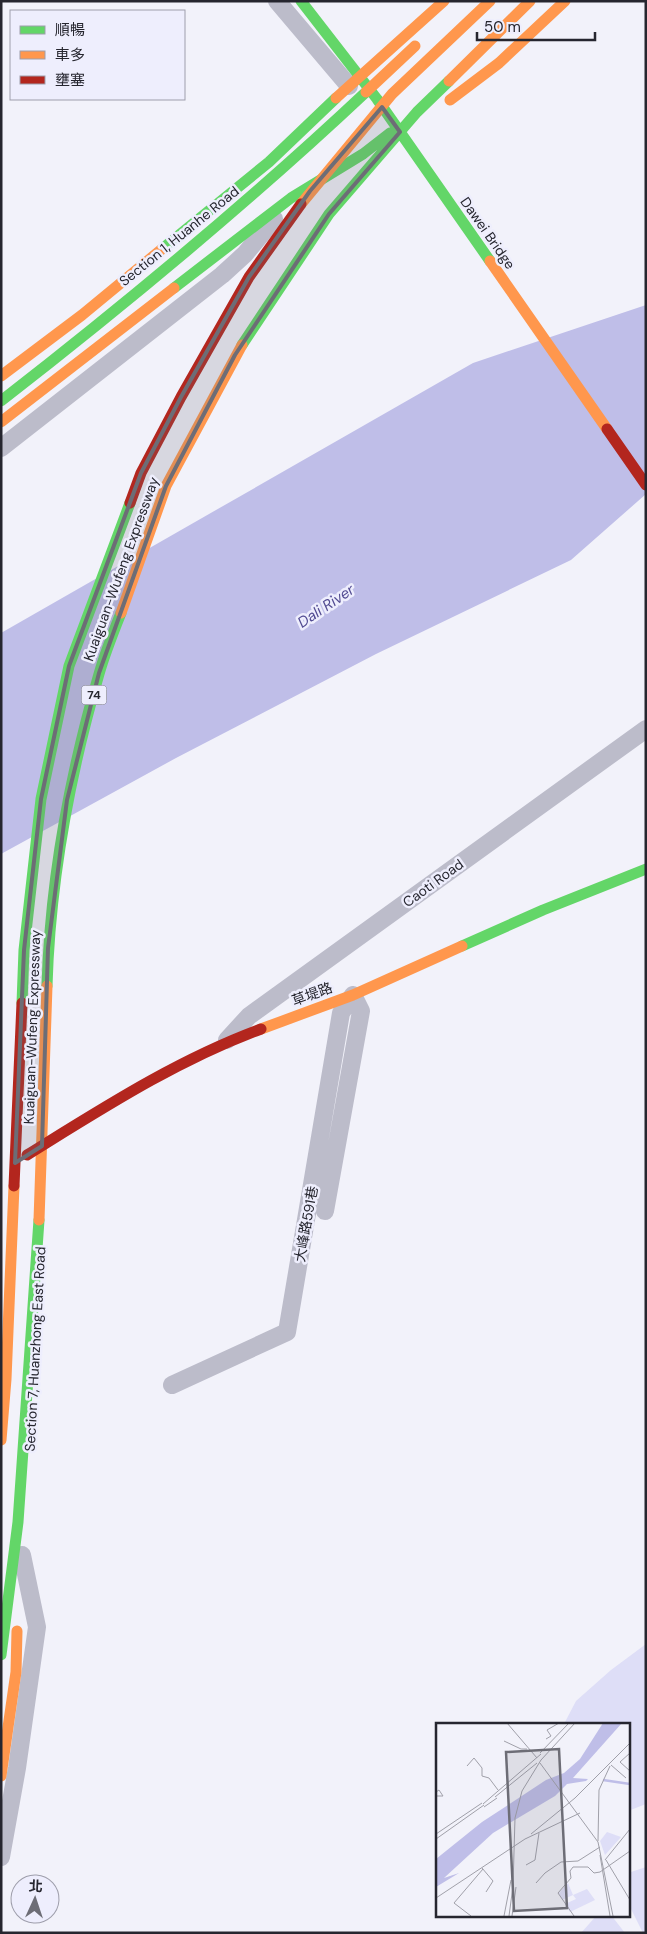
<svg xmlns="http://www.w3.org/2000/svg" width="647" height="1934" viewBox="0 0 647 1934" font-family="'DM Sans','Noto Sans TC',sans-serif">
  <style>
    .green { fill: #dedef7 }
    .water { fill: #bfbee8 }
    .lines { fill: none; stroke-linecap: round; stroke-linejoin: round }
    .street { stroke: #bcbcca; stroke-width: 18 }
    .fast { stroke: #63d668; stroke-width: 11 }
    .slow { stroke: #ff974d; stroke-width: 11 }
    .jam { stroke: #b3261e; stroke-width: 11 }
    .marked { fill: #6d6d76; fill-opacity: 0.2; stroke: #6d6d76; stroke-width: 4; stroke-linejoin: round }
    .labels { text-anchor: middle; stroke-width: 5; stroke-linejoin: round; paint-order: stroke }
    .shield { fill: #eeeefd; stroke: #62626d; stroke-width: 1 }
    .shield-label { font-size: 12px; font-weight: bold; fill: #26262f }
    .street-label { font-size: 14px; fill: #26262f; stroke: #eeeefd }
    .water-label { font-size: 15px; font-style: italic; fill: #524b92; stroke: #eeeefd }
    .inset-river { fill: none; stroke: #bfbee8; stroke-width: 2.5 }
    .inset-road { fill: none; stroke: #a0a0a9; stroke-width: 1 }
    .view { fill: #6d6d76; fill-opacity: 0.15; stroke: #6d6d76; stroke-width: 2.5 }
    .inset-edge { fill: none; stroke: #26262f; stroke-width: 2.5 }
  </style>
  <rect width="100%" height="100%" fill="#f2f2fa"/>
  <!-- green -->
  <path class="green" d="M646,1644V1804L628,1811V1724H564L576,1701L611,1670Z
    M646,1867V1933H643L628,1903V1873Z
    M597,1915H611L625,1933H581Z"/>
  <!-- water -->
  <path class="water" d="M646,305V494L571,560L376,654L176,758L1,854V633L473,363Z"/>
  <g class="lines">
    <!-- street -->
    <path class="street" d="M277,1L349,86
      M1,448L222,275L245,254L274,219
      M227,1040L249,1016L646,729
      M325,1211L361,1011L353,995
      M172,1385L287,1332L341,1013L353,995
      M1,1857L17,1768L37,1627L22,1555"/>
    <!-- fast -->
    <path class="fast" d="M301,1L377,99L490,261
      M162,249L269,162L336,98
      M174,288L291,198L363,154L390,133
      M242,345L329,214L417,112L449,81
      M1,401C127,303 250,201 366,92
      M462,946L543,910L646,869
      M47,986C50,882 70,774 99,674C105,653 113,633 121,613
      M22,1003L24,950L41,799L69,666L130,503
      M1,1655L18,1522L39,1220"/>
    <!-- slow -->
    <path class="slow" d="M449,81L530,1
      M366,92L415,46
      M336,98L444,1
      M450,100L499,63L565,1
      M301,204L392,94L490,1
      M490,261L607,429
      M1,376L82,315L162,249
      M1,422L174,288
      M121,613L166,486L242,345
      M261,1029L353,995L462,946
      M39,1220L47,986
      M1,1440L6,1379L14,1186
      M1,1776L16,1672L17,1631"/>
    <!-- jam -->
    <path class="jam" d="M607,429L646,485
      M130,503L141,473L181,397L249,277L301,204
      M27,1155C103,1108 177,1060 261,1029
      M14,1186L22,1003"/>
  </g>
  <!-- marked area -->
  <path class="marked" d="M382,107L400,132L329,214L235,355L166,486L99,673L67,800L48,948L42,1146L15,1163L24,950L41,799L69,666L141,473L181,397L249,277L310,191Z"/>
  <g class="labels">
    <!-- shield labels -->
    <rect class="shield" x="81.5" y="685.5" width="25" height="19" rx="4"/>
    <g class="shield-label">
      <text x="94" y="699">74</text>
    </g>
    <!-- street labels -->
    <g class="street-label">
      <text transform="translate(488 233) rotate(55)" y="5">Dawei Bridge</text>
      <text transform="translate(179 236) rotate(-39)" y="5">Section 1, Huanhe Road</text>
      <text transform="translate(121 569) rotate(-70)" y="5">Kuaiguan-Wufeng Expressway</text>
      <text transform="translate(433 883) rotate(-36)" y="5">Caoti Road</text>
      <text transform="translate(312 994) rotate(-20)" y="5">草堤路</text>
      <text transform="translate(32 1027) rotate(-88)" y="5">Kuaiguan-Wufeng Expressway</text>
      <text transform="translate(306 1224) rotate(-80)" y="5">大峰路591巷</text>
      <text transform="translate(35 1349) rotate(-87)" y="5">Section 7, Huanzhong East Road</text>
    </g>
    <!-- water labels -->
    <g class="water-label">
      <text transform="translate(326 606) rotate(-34)" y="5">Dali River</text>
    </g>
  </g>
  <!-- overview -->
  <g transform="translate(436 1723)">
    <rect width="194" height="194" fill="#f2f2fa"/>
    <path d="M171,109L185,114L169,132L164,118ZM132,160L137,172L151,166L159,177L134,189L129,181L140,176L137,172L126,177L123,170Z" fill="#dedef7"/>
    <path d="M167,0H186L137,55L152,56L150,58L131,61L119,73L57,110L8,155L23,150L0,164V136L46,99L110,57L128,50L144,36Z" fill="#bfbee8"/>
    <path class="inset-river" d="M167,57L194,61"/>
    <path class="inset-road" d="M71,0L101,35M110,16L115,13L111,7L123,0M68,18L85,26H91M104,30L133,0M194,30L184,39L194,48M104,40L162,119L177,193M175,42L190,55M31,43L38,35L46,45V53L53,55L62,67M0,69L3,67L7,73H0M59,74L101,40M47,81L105,31M48,84L61,75M0,111L46,80M95,111L139,75L194,20M0,116L48,82M162,118L163,67L174,43M164,132L174,193M169,137L194,106M170,137L194,177M90,142L99,137L103,110M46,145L57,158L50,169M100,160L109,150L125,139L142,138L164,124M0,175L89,116L144,90M35,193L18,180L47,146M68,193L75,157M73,193L77,163L79,95L86,68L105,37L139,0M76,193L80,164M138,193L122,170L135,155L134,148L137,144H152L158,150L164,149L194,128"/>
    <path class="view" d="M123,26L131,185L78,188L70,29Z"/>
    <rect width="194" height="194" class="inset-edge"/>
  </g>
  <!-- border -->
  <rect width="647" height="1934" fill="none" stroke="#26262f" stroke-width="5"/>
  <!-- legend -->
  <rect x="10" y="10" width="175" height="90" fill="#eeeefd" stroke="#9e9eab"/>
  <rect x="20" y="26" width="25" height="8" fill="#63d668" stroke="#9e9eab"/>
  <text x="55" y="35" font-size="15" fill="#26262f">順暢</text>
  <rect x="20" y="51" width="25" height="8" fill="#ff974d" stroke="#9e9eab"/>
  <text x="55" y="60" font-size="15" fill="#26262f">車多</text>
  <rect x="20" y="76" width="25" height="8" fill="#b3261e" stroke="#9e9eab"/>
  <text x="55" y="85" font-size="15" fill="#26262f">壅塞</text>
  <!-- north arrow -->
  <g transform="translate(35 1899) rotate(3)"><circle r="24" fill="#eeeefd" stroke="#9e9eab"/>
  <path d="M0-4L9 19L0 12L-9 19Z" fill="#6d6d76"/>
  <text y="-8" font-size="14" font-weight="bold" text-anchor="middle" fill="#26262f">北</text>
  </g>
  <!-- scale -->
  <path d="M477 32v8h118v-8" fill="none" stroke="#26262f" stroke-width="2.5"/>
  <text x="484" y="32" font-size="15" fill="#26262f" stroke="#eeeefd" stroke-width="4" paint-order="stroke">50 m</text>
</svg>
